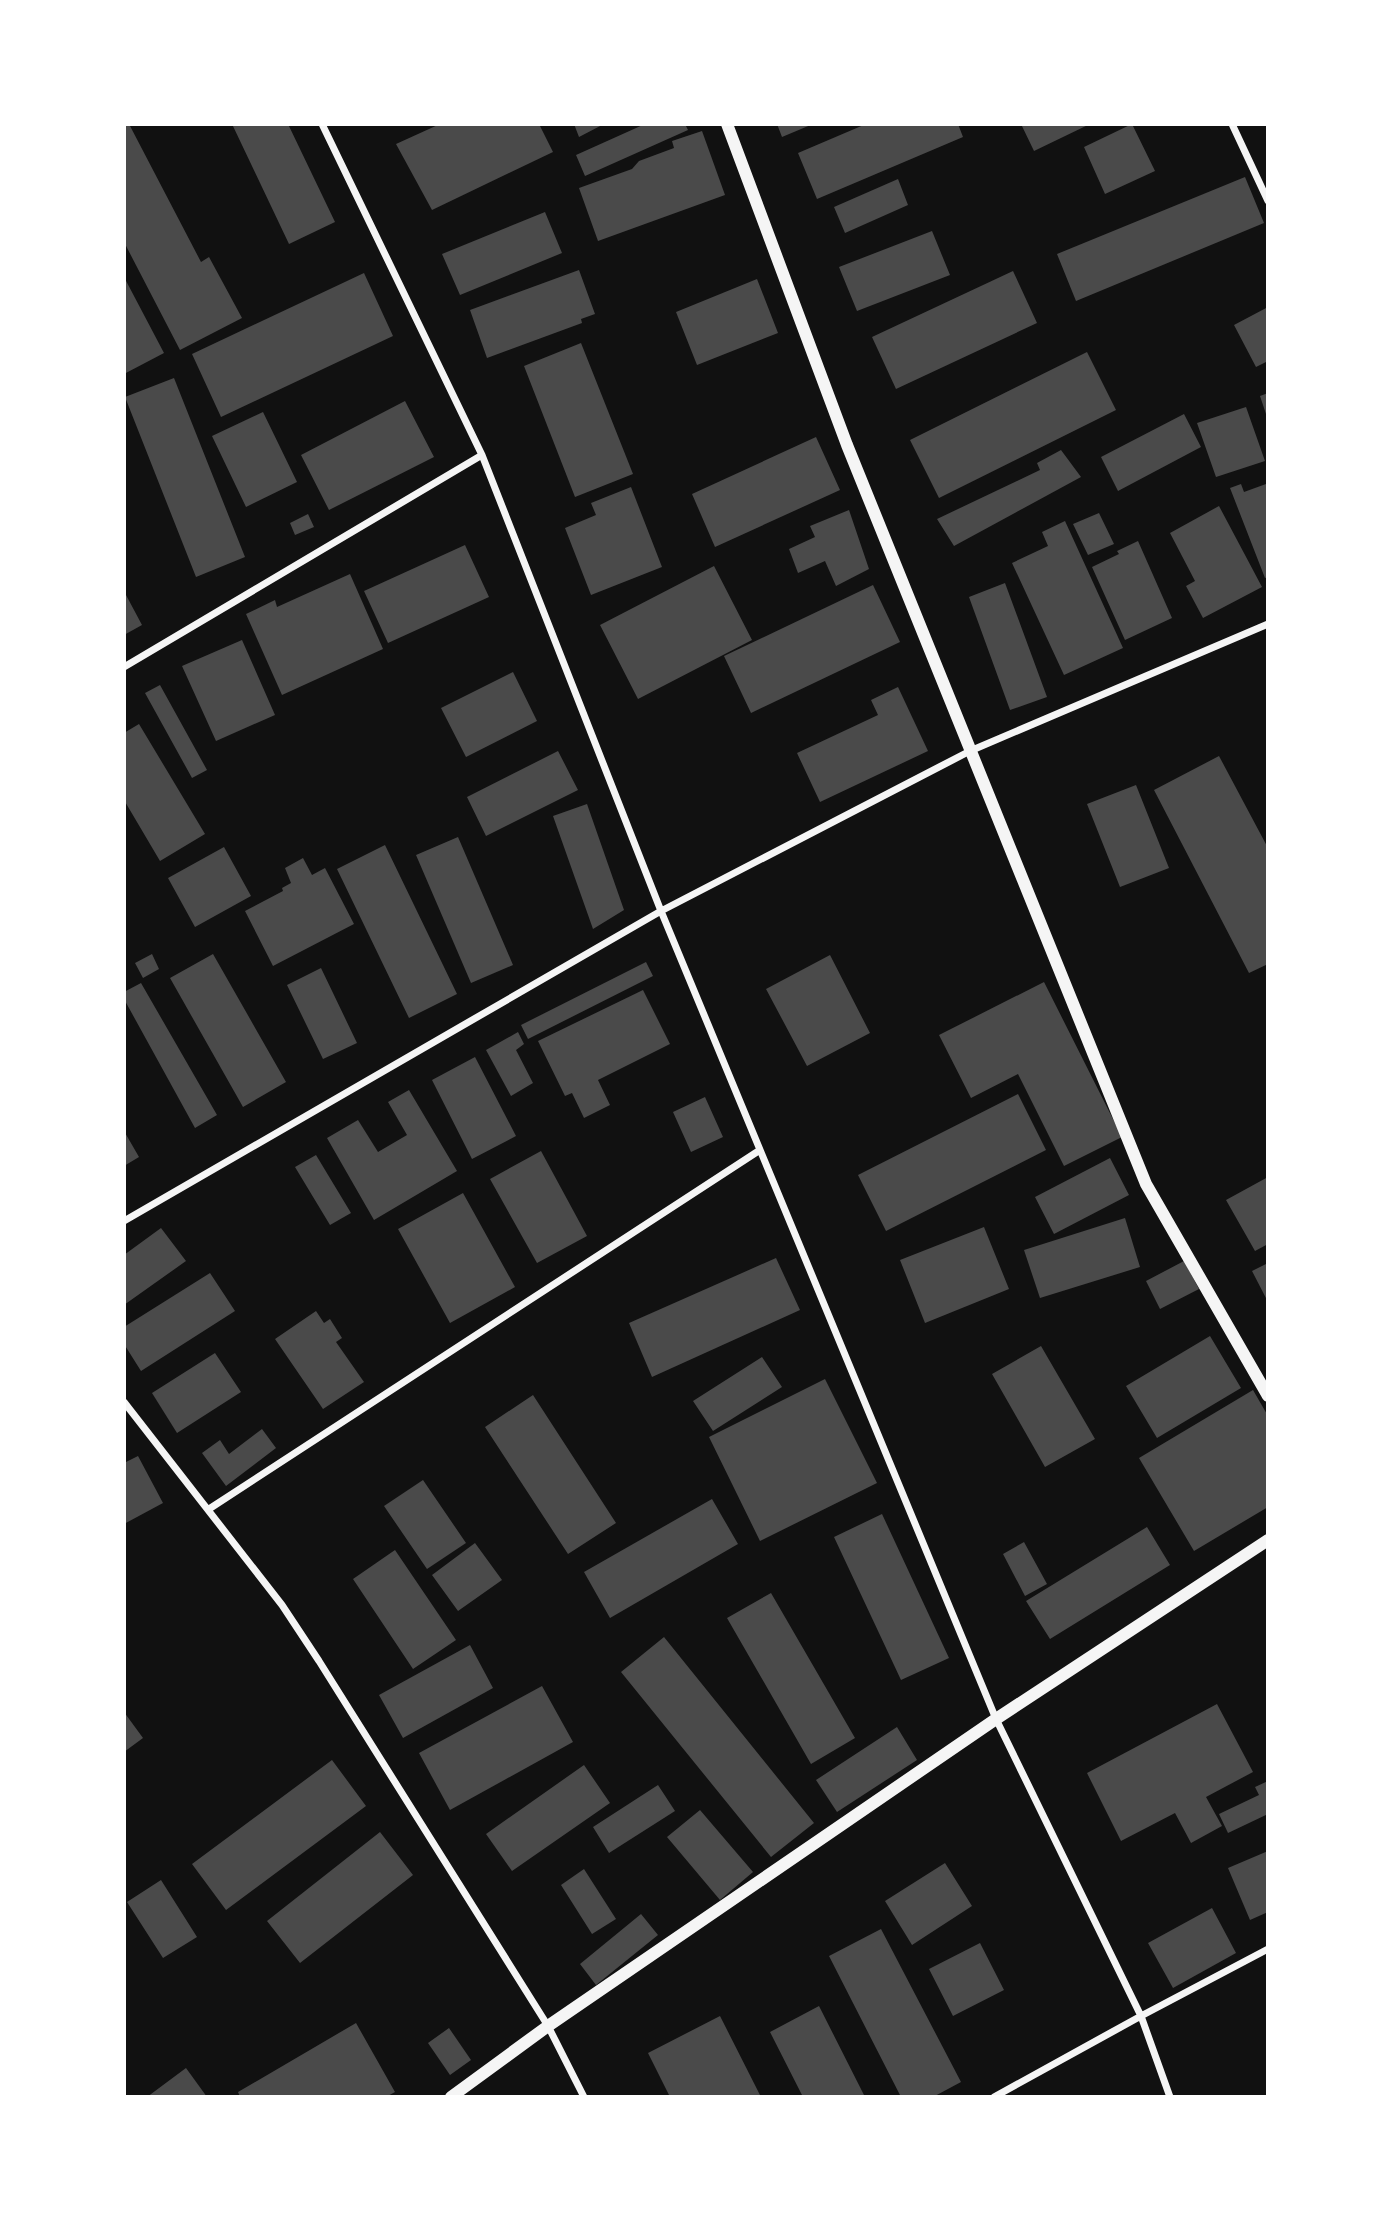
<svg xmlns="http://www.w3.org/2000/svg" width="1392" height="2221" viewBox="0 0 1392 2221" font-family="Manrope,sans-serif">
  <style>
    .building { fill: #4a4a4a }
    .lines { fill: none; stroke-linecap: round; stroke-linejoin: round }
    .minor { stroke: #f5f5f5; stroke-width: 7 }
    .tertiary { stroke: #f5f5f5; stroke-width: 12 }
  </style>
  <rect width="100%" height="100%" fill="#111"/>
  <!-- building -->
  <path class="building" d="M124,124H129L201,262L209,257L242,318L180,350L124,242Z
    M232,124H288L335,222L289,244Z
    M440,124H539L553,152L432,210L396,144Z
    M574,124H604L579,137Z
    M645,124H685L688,130L585,176L576,155Z
    M777,124H813L782,137Z
    M866,124H958L963,137L817,199L798,153Z
    M1021,124H1090L1034,151Z
    M1132,124L1155,171L1105,194L1084,147Z
    M702,131L725,195L598,241L579,188L632,169L639,161L674,148L672,141Z
    M1245,177L1264,223L1076,301L1057,254Z
    M898,179L908,205L845,233L834,207Z
    M545,212L562,253L460,295L442,254Z
    M932,231L950,275L857,311L839,267Z
    M579,270L595,314L581,319L582,323L487,358L470,310Z
    M1013,271L1037,323L896,389L872,337Z
    M364,273L393,336L221,417L192,354Z
    M124,277L164,353L124,374Z
    M757,279L778,333L697,365L676,312Z
    M1268,307V361L1256,367L1234,325Z
    M581,343L633,474L575,497L524,366Z
    M1087,352L1116,410L939,498L910,440Z
    M174,378L245,557L196,577L125,397Z
    M1268,393V417H1267L1260,396Z
    M405,401L434,457L329,510L301,455Z
    M1246,407L1265,461L1216,477L1197,423Z
    M263,412L297,482L246,507L212,436Z
    M1184,414L1201,447L1118,491L1101,457Z
    M816,437L840,490L715,547L692,494Z
    M1061,450L1081,477L954,546L937,519L1040,470L1037,463Z
    M1241,484L1244,492L1266,484L1268,488V577L1265,578L1230,488Z
    M631,487L662,567L591,595L565,528L596,515L591,503Z
    M1219,506L1262,587L1203,618L1186,586L1195,581L1170,533Z
    M849,510L869,569L836,586L825,561L798,573L789,549L815,537L810,526Z
    M1099,513L1114,544L1088,555L1073,524Z
    M308,514L314,527L295,535L290,523Z
    M1065,521L1123,648L1064,675L1012,563L1048,546L1042,532Z
    M1138,541L1172,618L1125,640L1092,567L1119,554L1117,551Z
    M465,545L489,597L388,643L364,591Z
    M714,566L752,640L638,699L600,625Z
    M350,574L383,649L282,695L246,614L275,600L277,607Z
    M1005,583L1047,697L1010,710L969,597Z
    M873,585L900,642L751,713L724,656Z
    M126,595L142,625L124,635V596Z
    M242,640L275,715L216,741L182,666Z
    M513,672L537,721L466,757L441,708Z
    M160,685L207,770L192,778L145,693Z
    M898,687L928,751L820,802L797,753L878,715L871,700Z
    M139,724L205,834L160,861L124,800V733Z
    M558,751L578,790L486,836L467,797Z
    M1219,756L1268,848V964L1249,973L1154,790Z
    M1136,785L1169,868L1120,887L1087,804Z
    M587,804L624,910L593,929L553,816Z
    M458,837L513,965L471,983L416,855Z
    M385,845L457,994L409,1018L337,869Z
    M224,847L251,896L195,927L168,878Z
    M303,858L312,875L325,868L354,924L273,966L245,911L283,891L282,888L291,883L285,868Z
    M152,954L159,969L143,978L135,963Z
    M213,954L286,1082L243,1107L170,978Z
    M830,955L870,1033L807,1066L766,989Z
    M646,962L653,976L528,1039L521,1025Z
    M321,968L357,1043L323,1059L287,985Z
    M1044,982L1122,1137L1064,1166L1018,1074L971,1098L939,1035Z
    M141,983L217,1115L195,1128L124,999V992Z
    M643,990L670,1044L598,1080L610,1105L584,1118L572,1093L565,1096L538,1041Z
    M518,1032L524,1044L516,1050L533,1083L511,1096L486,1050Z
    M475,1057L516,1136L472,1159L432,1080Z
    M409,1090L457,1171L374,1220L327,1138L358,1120L378,1152L407,1135L388,1102Z
    M1018,1094L1046,1150L886,1231L858,1175Z
    M705,1097L723,1137L691,1152L673,1112Z
    M124,1131L139,1157L124,1166Z
    M541,1151L587,1236L537,1263L490,1179Z
    M316,1155L351,1213L330,1225L295,1167Z
    M1110,1158L1129,1195L1054,1234L1035,1197Z
    M1268,1177V1244L1255,1251L1226,1200Z
    M463,1193L515,1287L450,1323L398,1229Z
    M1125,1218L1140,1267L1040,1298L1024,1250Z
    M984,1227L1009,1289L925,1323L900,1260Z
    M161,1228L186,1261L124,1305V1255Z
    M776,1258L800,1310L652,1377L629,1323Z
    M1184,1261L1199,1289L1160,1309L1146,1281Z
    M1268,1263V1302L1252,1271Z
    M210,1273L235,1311L141,1371L124,1344V1327Z
    M316,1311L324,1323L330,1319L342,1338L336,1342L364,1382L323,1409L275,1339Z
    M1210,1336L1241,1388L1157,1438L1126,1386Z
    M1041,1346L1095,1439L1045,1467L992,1374Z
    M215,1353L241,1392L177,1433L152,1393Z
    M762,1357L782,1387L713,1431L693,1401Z
    M825,1379L877,1483L760,1541L709,1437Z
    M1253,1390L1268,1416V1507L1194,1551L1139,1458Z
    M533,1395L616,1523L568,1554L485,1427Z
    M262,1429L276,1448L226,1486L202,1453L220,1440L229,1454Z
    M138,1456L163,1503L124,1524V1463Z
    M423,1480L466,1543L427,1569L384,1506Z
    M712,1499L738,1544L610,1618L584,1572Z
    M882,1514L949,1658L901,1680L834,1537Z
    M1147,1527L1170,1565L1050,1639L1026,1601Z
    M1024,1542L1047,1584L1025,1596L1003,1554Z
    M475,1543L502,1580L458,1611L432,1575Z
    M395,1550L456,1640L413,1669L353,1579Z
    M771,1593L855,1738L811,1764L727,1618Z
    M664,1637L814,1823L771,1857L621,1672Z
    M470,1645L493,1688L403,1738L379,1695Z
    M542,1686L573,1742L450,1810L419,1753Z
    M1217,1704L1253,1772L1206,1797L1222,1826L1191,1843L1175,1813L1121,1841L1087,1773Z
    M124,1712L143,1738L124,1752Z
    M897,1727L917,1760L837,1812L816,1780Z
    M332,1760L366,1806L226,1910L192,1864Z
    M584,1765L610,1803L512,1871L486,1834Z
    M1268,1781V1814L1228,1833L1219,1814L1259,1795L1255,1787Z
    M658,1785L675,1811L609,1853L593,1827Z
    M700,1810L753,1872L720,1900L667,1837Z
    M380,1832L413,1875L300,1963L267,1921Z
    M1268,1851V1912L1250,1920L1228,1868Z
    M945,1863L972,1906L912,1945L885,1901Z
    M584,1869L616,1919L592,1934L561,1885Z
    M161,1880L197,1937L163,1958L127,1902Z
    M1212,1908L1236,1953L1173,1988L1148,1943Z
    M641,1914L658,1935L596,1985L580,1964Z
    M881,1929L961,2082L933,2097H901L829,1956Z
    M980,1943L1004,1990L953,2016L929,1969Z
    M819,2006L865,2097H803L770,2032Z
    M720,2016L761,2097H670L648,2053Z
    M356,2023L395,2092L386,2097H240L238,2092Z
    M449,2028L471,2060L450,2075L428,2043Z
    M186,2068L207,2097H147Z"/>
  <g class="lines">
    <!-- minor -->
    <path class="minor" d="M322,124L482,455L661,911L996,1719L1141,2016L1170,2097
      M1232,124L1268,201
      M124,667L482,455
      M124,1221L661,911L970,751L1268,624
      M124,1402L282,1605L319,1661L548,2026L584,2097
      M209,1509L760,1150
      M994,2097L1141,2016L1268,1949"/>
    <!-- tertiary -->
    <path class="tertiary" d="M727,124L847,445L1146,1184L1268,1396
      M451,2097L548,2026L996,1719L1268,1540"/>
  </g>
  <!-- border -->
  <rect width="1392" height="2221" fill="none" stroke="#ffffff" stroke-width="252"/>
</svg>
